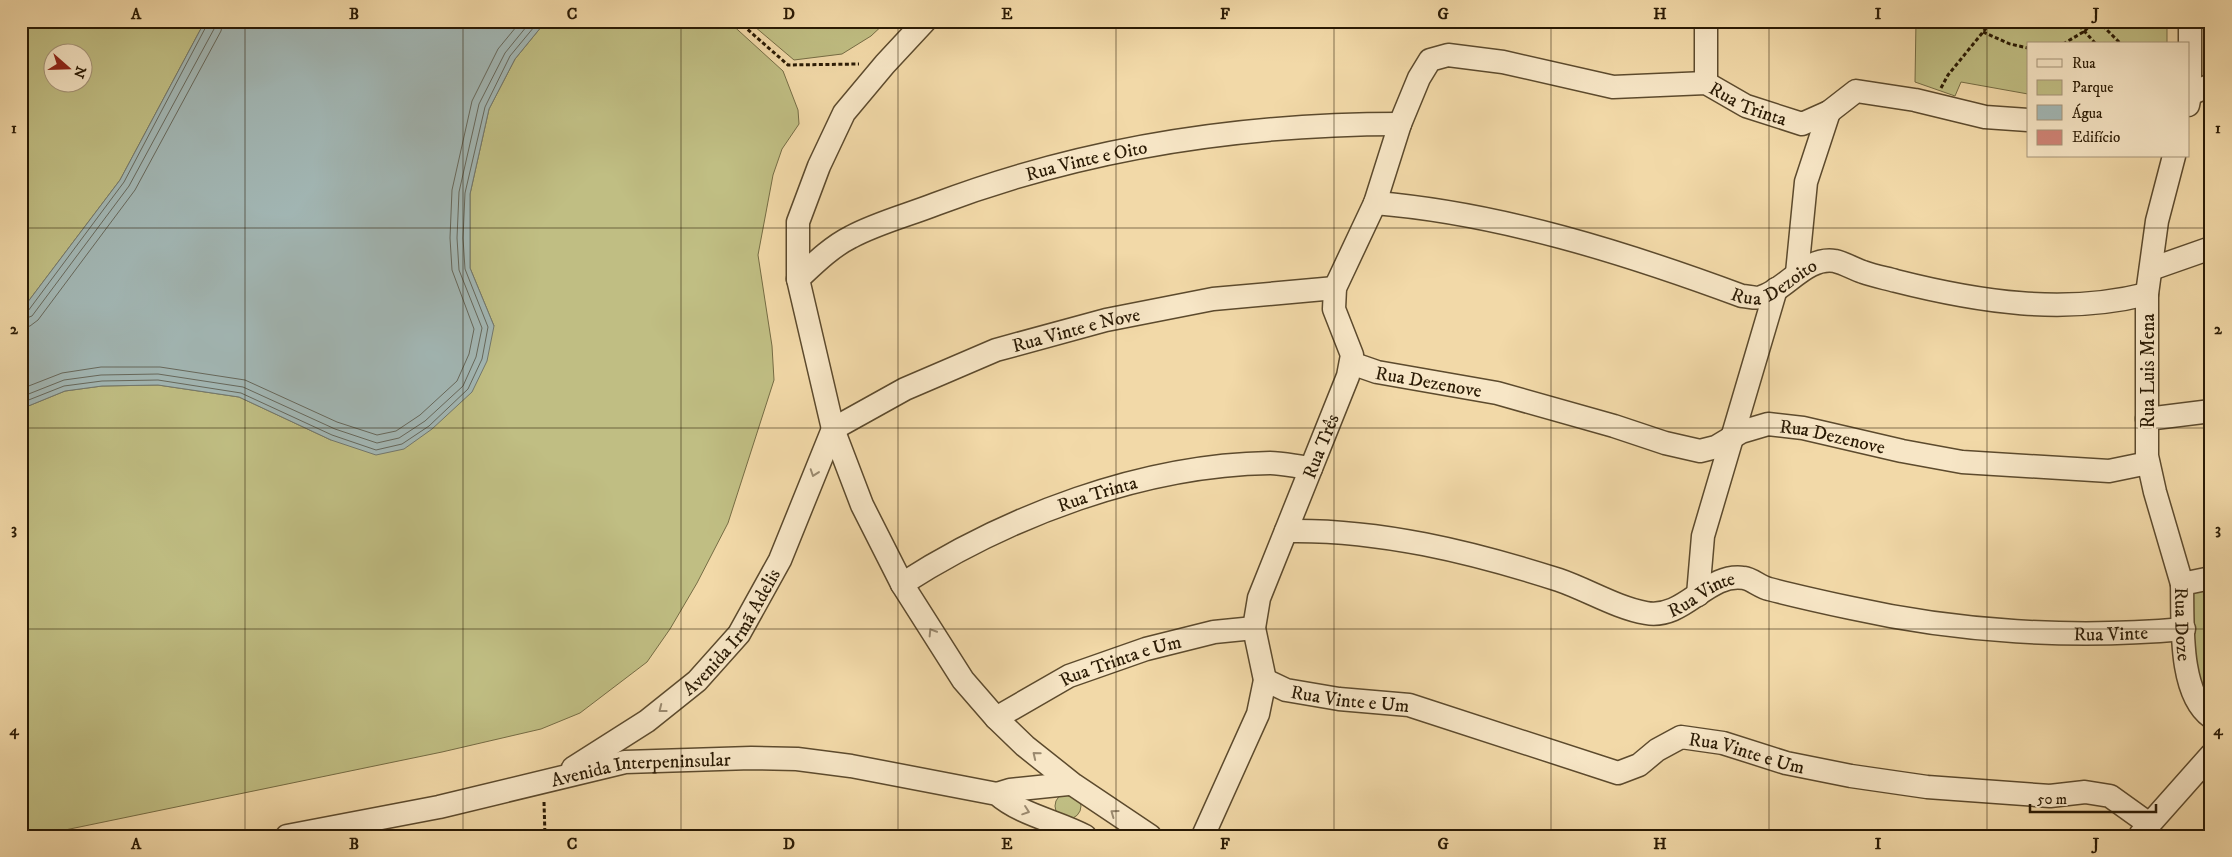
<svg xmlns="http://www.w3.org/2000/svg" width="2232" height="857" viewBox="0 0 2232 857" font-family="'IM FELL DW Pica',serif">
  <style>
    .green { fill: #c0be83; stroke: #756c44; fill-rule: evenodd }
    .water { fill: #a2b7b5; stroke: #72786e }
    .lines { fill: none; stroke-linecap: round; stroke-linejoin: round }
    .shore { stroke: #66685c; stroke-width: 1 }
    .building { fill: #d08477; stroke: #2a1a04 }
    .minor-casing { stroke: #5c4a2d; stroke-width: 25 }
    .path { stroke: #2a1a04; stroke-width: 3; stroke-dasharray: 4 2.5; stroke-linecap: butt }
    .minor { stroke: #f7e6c6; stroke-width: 22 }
    .oneway { stroke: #9b8a6f }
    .grid { fill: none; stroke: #2a1a04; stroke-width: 1; stroke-opacity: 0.55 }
    .labels { text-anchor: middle; stroke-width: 4.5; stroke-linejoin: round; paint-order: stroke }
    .street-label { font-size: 19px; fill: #2a1a04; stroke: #f7e6c6 }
    .neatline { fill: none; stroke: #2a1a04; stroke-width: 2 }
    .grid-label { font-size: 16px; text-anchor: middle; font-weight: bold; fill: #2a1a04 }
  </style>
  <rect width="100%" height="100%" fill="#f2d9a8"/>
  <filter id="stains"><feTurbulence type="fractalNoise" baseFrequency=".004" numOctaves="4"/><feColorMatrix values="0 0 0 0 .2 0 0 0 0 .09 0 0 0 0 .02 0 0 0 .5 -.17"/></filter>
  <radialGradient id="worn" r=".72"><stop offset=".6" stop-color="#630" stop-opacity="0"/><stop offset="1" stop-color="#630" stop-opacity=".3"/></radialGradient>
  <!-- green -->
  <path class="green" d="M21,21H205L120,180L21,311ZM52,52H82V82H52Z
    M546,21H728L783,71L798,110L799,124L782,149L773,175L758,255L772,346L774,380L728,523L697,583L670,629L647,662L580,713L541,729L442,752L36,836H21V409L65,391L102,386L158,385L239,397L331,440L494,326L470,268V194L489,109L515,59Z
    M748,21H887L871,36L842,54L794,60Z
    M1916,21H2167V44H2028V94L1961,82L1955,96L1915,82Z
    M2211,585V706L2199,696L2189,590Z
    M1055 806a13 13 0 1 1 26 0a13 13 0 1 1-26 0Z"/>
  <!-- water -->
  <path class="water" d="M205,21H546L515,59L489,109L470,194V268L494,326L487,361L472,392L432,429L404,449L376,455L331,440L239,397L158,385L102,386L65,391L21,409V311L120,180Z"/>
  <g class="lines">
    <!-- shore -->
    <path class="shore" d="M21,314L28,311L124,182L209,21
      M21,320L32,316L129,186L214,29L216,21
      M21,328L30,326L38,320L135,190L221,31L223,21
      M21,389L62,373L101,367H160L245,380L337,422L377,435L396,431L420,415L457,381L469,354L474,329L452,270L450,238L452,190L472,101L498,49L521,21
      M21,397L64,380L101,375L158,374L243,387L335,429L377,443L399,438L425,421L463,386L476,357L482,328L459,270L457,238L459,192L479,104L505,53L531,21
      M21,403L64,386L102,381L158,380L241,393L332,435L376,450L402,444L429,426L468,389L482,359L488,327L465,269L463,238L465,193L485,107L510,56L539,21"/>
  </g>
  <!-- building -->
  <path class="building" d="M1755,21H1808V26H1755Z"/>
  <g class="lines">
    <!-- minor casing -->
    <g class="minor-casing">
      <g id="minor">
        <path d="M925,21L885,64L844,113L819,166L798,222V279L833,429L862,505L902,584L963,680L996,718L1025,746L1074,785L1150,836"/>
        <path d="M1706,83V21"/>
        <path d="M2188,95L2211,85"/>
        <path d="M2188,105L2190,95V21"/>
        <path d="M2174,156L2157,221L2147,294V456L2155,492L2182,584"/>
        <path id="s1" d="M1375,203C1499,213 1626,253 1742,296C1748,296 1756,299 1761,297C1786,290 1806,256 1835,261C1844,263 1854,269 1863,272C1874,276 1885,278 1896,281C1979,302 2064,315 2147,294"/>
        <path d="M2151,269L2211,248"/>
        <path d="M1797,273L1806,182L1829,112"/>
        <path id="s2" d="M798,279C814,264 831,247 851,237C877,223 908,215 936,204C1084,148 1242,124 1400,124"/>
        <path id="s3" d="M1351,363L1377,372L1497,393L1614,426L1665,443L1700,451L1716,447L1741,432L1768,424L1803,428L1902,451L1962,462L2109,471L2148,463"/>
        <path d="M2147,419L2211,411"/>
        <path id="s4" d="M833,429L905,389L996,350L1106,320L1213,299L1335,288"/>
        <path id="s5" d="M1286,531C1378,529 1472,552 1559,580C1588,590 1617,608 1646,613C1685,620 1707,572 1744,578C1752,579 1760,587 1769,589C1796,596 1823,602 1851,608C1958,632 2074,639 2184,629"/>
        <path id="s6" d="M2211,578L2182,584C2183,621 2178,693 2211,717"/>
        <path id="s7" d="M902,584C1008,516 1142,465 1270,463C1283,463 1298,467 1311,468"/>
        <path d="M1698,595L1703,536L1776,289"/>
        <path id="s8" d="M1265,680L1286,690L1339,699L1409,705L1618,773L1639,765L1657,750L1681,737L1723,743L1786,763L1851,776L1927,787L2050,796L2085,792L2110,796L2149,824"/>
        <path id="s9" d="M996,718L1069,676L1146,649L1214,632L1254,628"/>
        <path id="s10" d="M573,768L647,721L697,681L739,634L780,560L833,429"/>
        <path d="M997,794L1010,790L1068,784"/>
        <path d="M2140,835L2211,755"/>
        <path id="s11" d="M287,836L439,807L625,762L751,758L797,759L851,766L997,794C1021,815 1057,821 1085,836"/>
        <path id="s12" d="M1203,836L1258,714L1265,680L1254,628L1259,598L1348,376L1352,355L1334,309L1335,288L1375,203L1400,124L1419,78L1430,60L1448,55L1503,62L1613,87L1706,83L1746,106L1802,124L1829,112L1856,91L1915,100L1985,117L2028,120"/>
      </g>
    </g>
    <!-- path -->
    <path class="path" d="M738,21L788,65L859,64
      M2075,21L2096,44
      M2098,21L2121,44
      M1983,32L2010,44L2028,48
      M2063,44L2085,31L2093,21
      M1941,88L1948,75L1992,21
      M544,802L545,836"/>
    <!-- minor -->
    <use href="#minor" class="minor"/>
  </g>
  <!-- one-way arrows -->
  <defs><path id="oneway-chevron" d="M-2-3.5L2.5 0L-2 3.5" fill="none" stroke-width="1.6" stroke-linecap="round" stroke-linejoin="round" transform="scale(1.25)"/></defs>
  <g class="oneway">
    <use href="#oneway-chevron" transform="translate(814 473) rotate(109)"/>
    <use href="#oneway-chevron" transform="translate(932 632) rotate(-122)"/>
    <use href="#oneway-chevron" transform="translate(662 709) rotate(142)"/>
    <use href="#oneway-chevron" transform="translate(1036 755) rotate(-141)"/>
    <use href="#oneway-chevron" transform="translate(1026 811) rotate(19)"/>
    <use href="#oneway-chevron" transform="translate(1114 813) rotate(-144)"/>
  </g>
  <!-- grid -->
  <path class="grid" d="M245,21V836M463,21V836M681,21V836M898,21V836M1116,21V836M1334,21V836M1551,21V836M1769,21V836M1987,21V836M21,228H2211M21,428H2211M21,629H2211"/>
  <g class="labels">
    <!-- street labels -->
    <g class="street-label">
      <text dy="7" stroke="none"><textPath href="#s12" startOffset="1158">Rua Trinta</textPath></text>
      <text dy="7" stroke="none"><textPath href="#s2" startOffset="316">Rua Vinte e Oito</textPath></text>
      <text dy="7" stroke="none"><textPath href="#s1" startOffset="416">Rua Dezoito</textPath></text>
      <text dy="7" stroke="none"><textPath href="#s4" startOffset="264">Rua Vinte e Nove</textPath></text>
      <text transform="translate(2147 371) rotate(-90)" y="7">Rua Luis Mena</text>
      <text dy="7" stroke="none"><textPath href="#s3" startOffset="80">Rua Dezenove</textPath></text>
      <text dy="7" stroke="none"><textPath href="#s3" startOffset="500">Rua Dezenove</textPath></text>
      <text dy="7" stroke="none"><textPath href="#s12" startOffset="416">Rua Três</textPath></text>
      <text dy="7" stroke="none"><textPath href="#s7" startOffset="216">Rua Trinta</textPath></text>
      <text dy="7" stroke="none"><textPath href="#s5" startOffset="432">Rua Vinte</textPath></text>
      <text dy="7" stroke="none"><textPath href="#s6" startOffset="70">Rua Doze</textPath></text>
      <text dy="7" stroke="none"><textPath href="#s10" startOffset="212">Avenida Irmã Adelis</textPath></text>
      <text dy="7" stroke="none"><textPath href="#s5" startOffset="852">Rua Vinte</textPath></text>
      <text dy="7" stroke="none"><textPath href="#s9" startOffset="138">Rua Trinta e Um</textPath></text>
      <text dy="7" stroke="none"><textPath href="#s8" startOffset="88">Rua Vinte e Um</textPath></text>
      <text dy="7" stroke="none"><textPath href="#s8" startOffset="508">Rua Vinte e Um</textPath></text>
      <text dy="7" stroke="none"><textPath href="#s11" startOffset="361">Avenida Interpeninsular</textPath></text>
    </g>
  </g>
  <!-- margin -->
  <rect width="2232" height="857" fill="none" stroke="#f2d9a8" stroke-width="55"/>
  <!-- legend -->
  <rect x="2027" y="42" width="162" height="115" fill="#f7e6c6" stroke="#a59478"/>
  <rect x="2037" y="59" width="25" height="8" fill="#f7e6c6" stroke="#a59478"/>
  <text x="2072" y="68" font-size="15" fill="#2a1a04">Rua</text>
  <rect x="2037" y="80" width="25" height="15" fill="#c0be83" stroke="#a59478"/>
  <text x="2072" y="92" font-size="15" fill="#2a1a04">Parque</text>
  <rect x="2037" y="105" width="25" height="15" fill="#a2b7b5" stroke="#a59478"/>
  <text x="2072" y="118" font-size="15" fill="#2a1a04">Água</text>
  <rect x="2037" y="130" width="25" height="15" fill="#d08477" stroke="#a59478"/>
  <text x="2072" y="142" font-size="15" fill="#2a1a04">Edifício</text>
  <!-- north arrow -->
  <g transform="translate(68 68) rotate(110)"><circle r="24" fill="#f7e6c6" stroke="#a59478"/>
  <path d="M0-4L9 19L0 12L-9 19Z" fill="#8f2418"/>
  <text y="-8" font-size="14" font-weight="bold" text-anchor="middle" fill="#2a1a04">N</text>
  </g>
  <!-- scale -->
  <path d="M2030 804v8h126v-8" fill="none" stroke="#2a1a04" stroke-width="2.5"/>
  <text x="2037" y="804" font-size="15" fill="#2a1a04" stroke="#f7e6c6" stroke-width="4" paint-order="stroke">50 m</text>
  <rect x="28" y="28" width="2176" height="802" class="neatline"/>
  <g class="grid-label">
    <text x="136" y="19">A</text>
    <text x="354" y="19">B</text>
    <text x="572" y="19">C</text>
    <text x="789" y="19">D</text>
    <text x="1007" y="19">E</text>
    <text x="1225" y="19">F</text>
    <text x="1443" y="19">G</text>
    <text x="1660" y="19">H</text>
    <text x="1878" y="19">I</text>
    <text x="2096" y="19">J</text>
    <text x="14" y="133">1</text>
    <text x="2218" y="133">1</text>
    <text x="14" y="334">2</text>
    <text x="2218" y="334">2</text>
    <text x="14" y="534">3</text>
    <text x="2218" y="534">3</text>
    <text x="14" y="735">4</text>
    <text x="2218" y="735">4</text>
    <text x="136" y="849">A</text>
    <text x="354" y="849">B</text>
    <text x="572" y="849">C</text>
    <text x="789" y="849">D</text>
    <text x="1007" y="849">E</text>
    <text x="1225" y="849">F</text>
    <text x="1443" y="849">G</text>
    <text x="1660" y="849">H</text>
    <text x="1878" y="849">I</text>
    <text x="2096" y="849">J</text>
  </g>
  <rect width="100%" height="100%" filter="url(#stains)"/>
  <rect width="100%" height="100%" fill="url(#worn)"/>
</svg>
